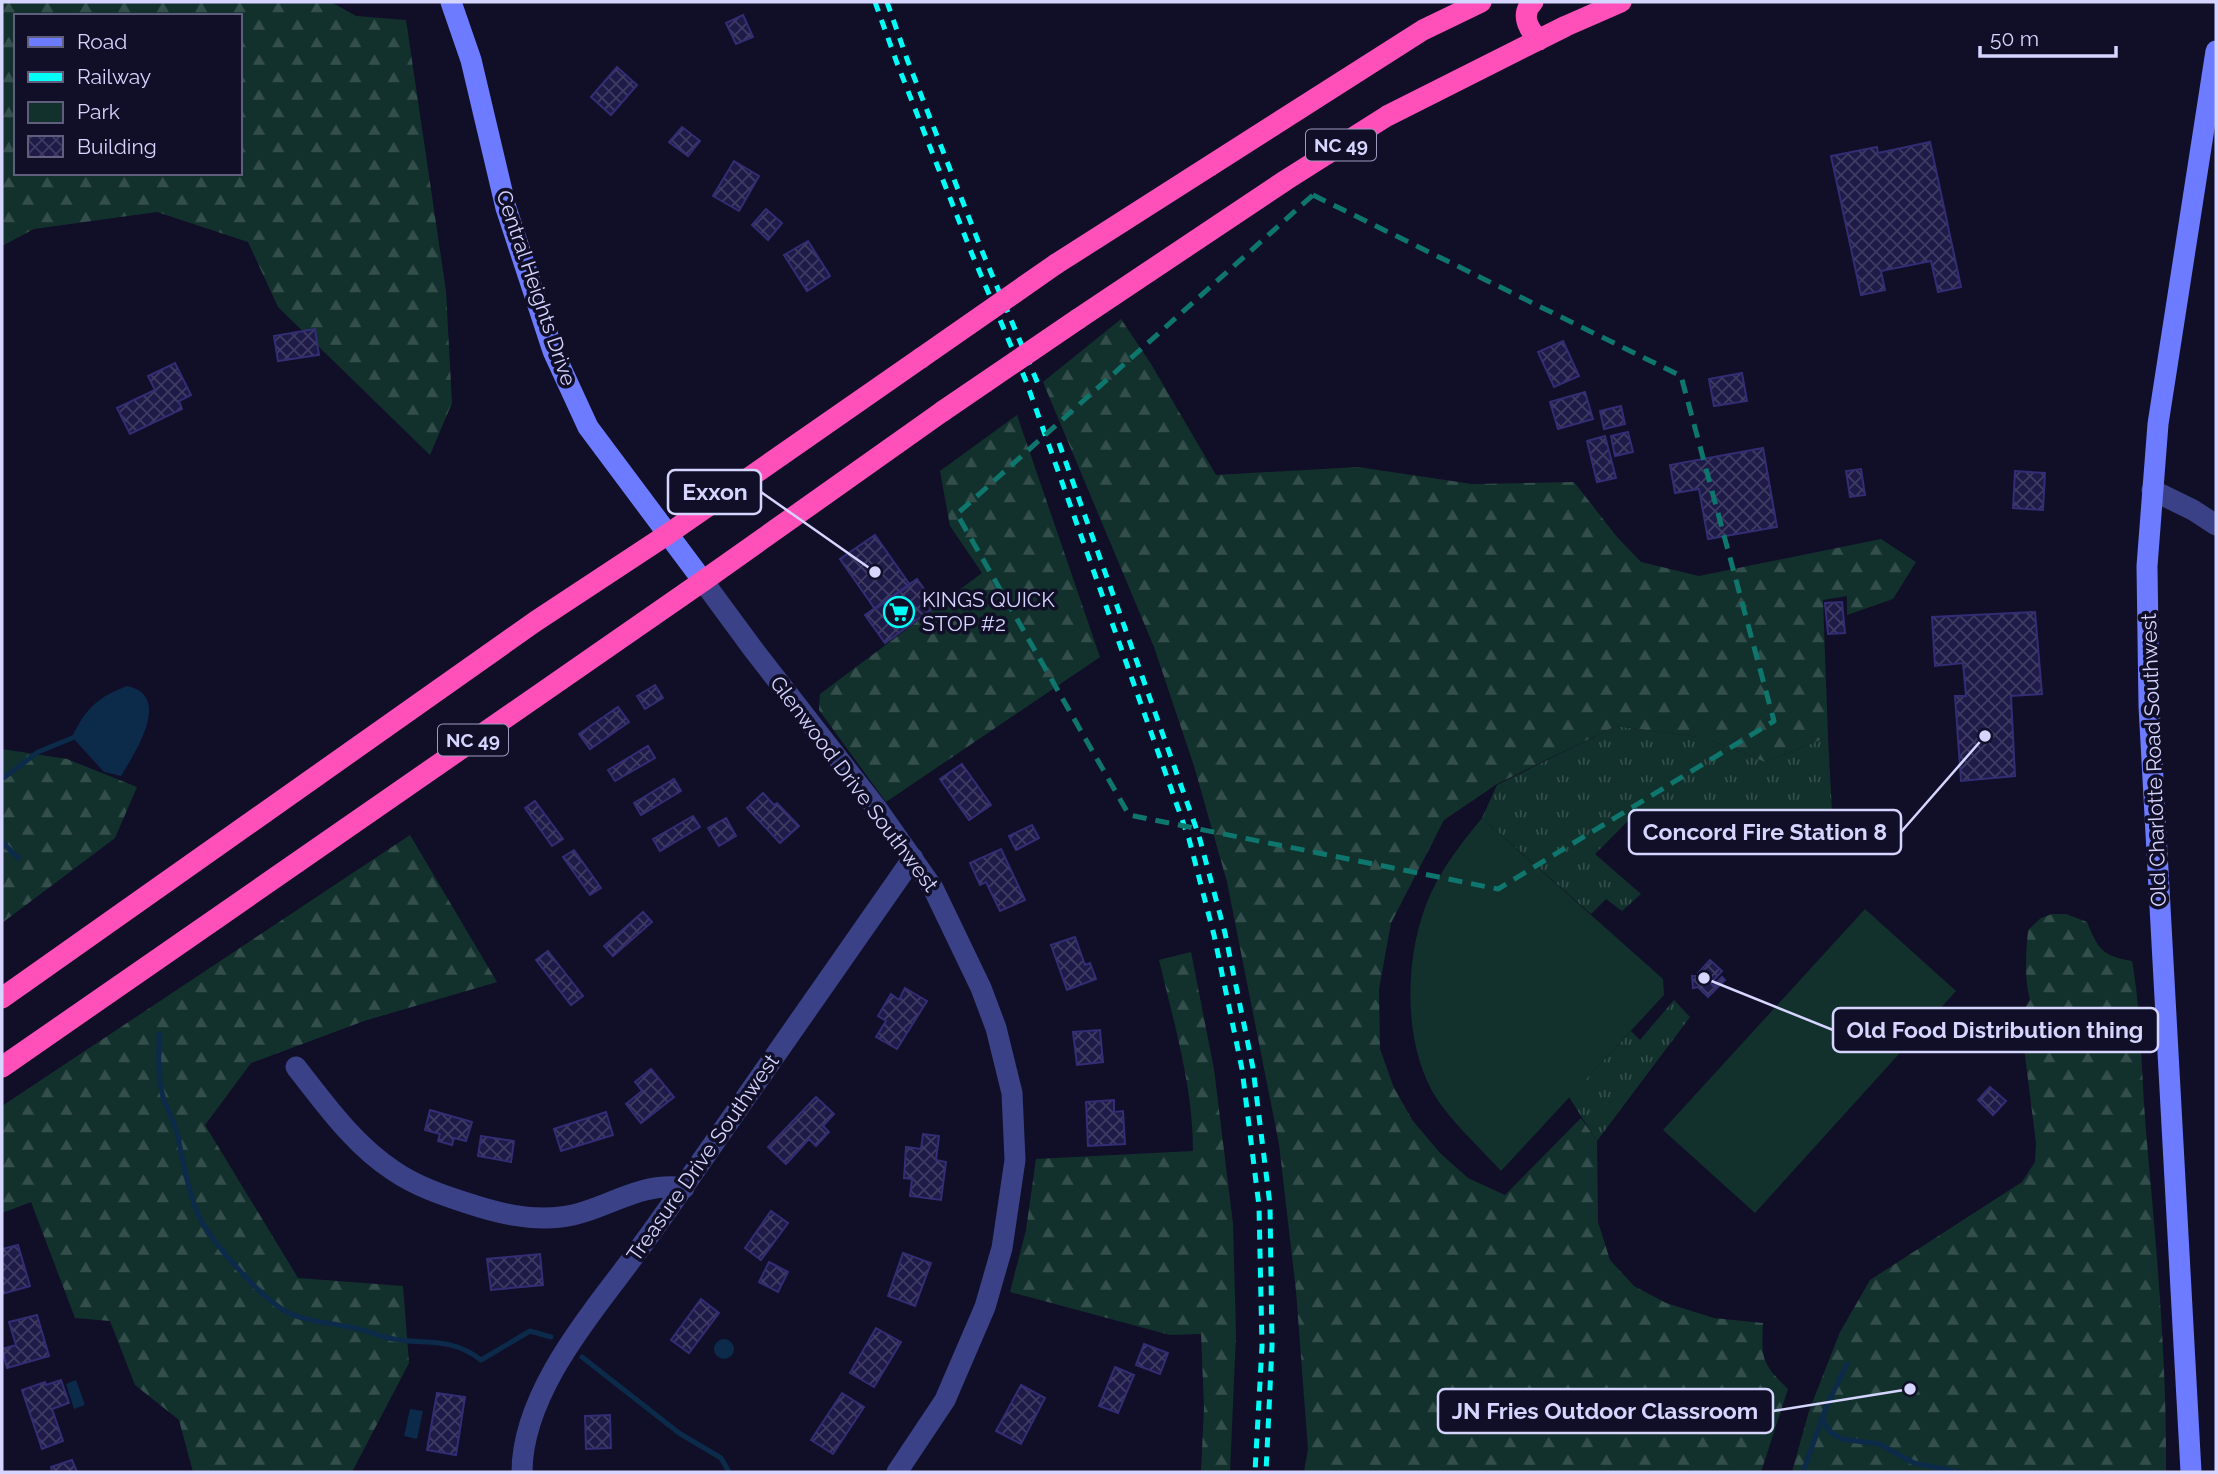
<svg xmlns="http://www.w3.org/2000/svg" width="2218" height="1474" viewBox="0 0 2218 1474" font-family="Raleway,sans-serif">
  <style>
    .grass { fill: url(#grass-tufts) }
    .forest { fill: url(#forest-firs); fill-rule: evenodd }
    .park { fill: #12312c }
    .water { fill: #0c2a49 }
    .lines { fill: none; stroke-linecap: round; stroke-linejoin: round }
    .stream { stroke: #0c2a49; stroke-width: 5 }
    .building { fill: url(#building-cross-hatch); stroke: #322d74; stroke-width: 2 }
    .street { stroke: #3a4186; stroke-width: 21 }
    .secondary { stroke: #6c7bff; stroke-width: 21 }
    .highway { stroke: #ff50ba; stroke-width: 21 }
    .rail { stroke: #01fff8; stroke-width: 5; stroke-dasharray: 10 9; stroke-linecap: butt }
    .highway-bridge { stroke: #ff50ba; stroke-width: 21 }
    .marked { fill: none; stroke: #0f766e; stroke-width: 5; stroke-dasharray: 14 9; stroke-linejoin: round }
    .labels { text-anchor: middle; stroke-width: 7; stroke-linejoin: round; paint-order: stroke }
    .shield { fill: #100f27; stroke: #9a9abe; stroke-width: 2 }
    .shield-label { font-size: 19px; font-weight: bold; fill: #d5d5ff }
    .street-label { font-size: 21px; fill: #d5d5ff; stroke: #100f27 }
    .poi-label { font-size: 21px; fill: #d5d5ff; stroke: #100f27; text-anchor: start }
    .leader { fill: none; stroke: #d5d5ff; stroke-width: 2.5 }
    .callout-dot { fill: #d5d5ff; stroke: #100f27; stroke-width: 2.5 }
    .callout { fill: #100f27; stroke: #d5d5ff; stroke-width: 2.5 }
    .callout-label { font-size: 23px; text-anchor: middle; font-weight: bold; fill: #d5d5ff }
  </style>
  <defs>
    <pattern id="grass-tufts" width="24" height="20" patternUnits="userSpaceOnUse" patternTransform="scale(1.75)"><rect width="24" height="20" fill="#12312c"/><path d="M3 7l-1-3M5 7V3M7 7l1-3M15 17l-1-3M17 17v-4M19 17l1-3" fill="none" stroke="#344e4c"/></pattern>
    <pattern id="forest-firs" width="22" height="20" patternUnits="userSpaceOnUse" patternTransform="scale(1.75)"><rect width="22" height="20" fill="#12312c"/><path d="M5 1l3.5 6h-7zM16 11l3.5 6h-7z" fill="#344e4c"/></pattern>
    <pattern id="building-cross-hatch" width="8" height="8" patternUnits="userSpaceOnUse" patternTransform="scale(1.75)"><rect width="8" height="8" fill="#1e1b48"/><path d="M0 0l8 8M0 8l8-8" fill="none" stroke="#3e3b63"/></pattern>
  </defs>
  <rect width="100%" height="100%" fill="#100f27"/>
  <!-- grass -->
  <path class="grass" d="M1616,726L1706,738L1765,762L1828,737L1832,812L1765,848L1636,813L1595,854L1641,894L1622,911L1606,899L1591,914L1482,818L1497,785Z
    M1674,1000L1690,1017L1597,1141L1569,1097L1631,1031L1640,1040Z"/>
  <!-- forest -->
  <path class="forest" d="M2,2H331L356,16L406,20L446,291L452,403L430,455L278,307L248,242L157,212L34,229L2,246ZM16,16H240V173H16Z
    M1121,319L1151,364L1216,475L1358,467L1472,484L1574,482L1617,537L1641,562L1699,576L1881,539L1916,562L1893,599L1847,615V596L1823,600L1828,737L1765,762L1706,738L1616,726L1497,784L1444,820L1391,923L1379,989L1380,1049L1394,1088L1413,1121L1440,1153L1468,1178L1505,1195L1581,1118L1597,1141L1598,1222L1610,1260L1634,1286L1666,1303L1714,1318L1763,1323C1761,1359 1762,1364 1788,1389L1761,1472H1304L1308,1449L1296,1291L1279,1144L1227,882L1194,766L1154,647L1043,382Z
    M1017,415L1100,657L886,802L819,710L820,694L982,573L950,526L940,471Z
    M2,749L67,759L137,787L115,838L2,923Z
    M410,835L497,982L364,1021L251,1063L205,1125L298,1278L403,1286L409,1363L352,1472H193L179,1420L135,1385L110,1321L75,1318L31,1202L2,1213V1106Z
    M2052,914H2066L2087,922C2098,949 2102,956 2132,961C2142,1017 2141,1074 2146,1131C2156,1245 2167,1358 2166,1472H1792L1809,1411L1840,1332L1870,1280L2022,1182L2035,1162L2036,1143L2020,1016L2030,1000C2024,977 2026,954 2028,930L2041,918Z
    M1191,952L1214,1069L1233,1224L1236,1334L1230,1472H1201L1204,1407L1201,1334L1170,1335L1010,1292L1026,1230L1036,1159L1193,1151C1193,1086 1174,1023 1159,960Z"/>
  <!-- park -->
  <path class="park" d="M1482,818L1663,979L1664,995L1501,1171C1482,1150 1451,1121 1437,1099C1401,1044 1404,951 1431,893C1444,865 1463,841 1482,818Z
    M1865,909L1956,991L1755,1213L1663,1130Z"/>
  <!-- water -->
  <path class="water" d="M127,686C173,695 135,753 121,776L104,772L72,737C86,708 98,697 127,686Z
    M714 1349a10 10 0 1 1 20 0a10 10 0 1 1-20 0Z
    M76,1380L85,1405L74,1409L66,1384Z
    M410,1409L423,1411L417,1439L404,1436Z"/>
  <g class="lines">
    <!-- stream -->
    <path class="stream" d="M2,779L38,752L77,736
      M2,842L18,858
      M159,1034C159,1056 157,1076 163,1097C167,1110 175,1123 178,1137C183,1162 188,1190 198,1214C210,1241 261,1298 287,1312C308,1323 337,1323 359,1329C368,1331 376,1335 385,1337C421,1347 448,1334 481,1360L530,1331L551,1337
      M582,1357L679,1433L721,1458L729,1472
      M1822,1418L1829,1431L1842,1439L1879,1444L1914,1463L1959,1472
      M1803,1472L1827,1405L1847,1364"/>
  </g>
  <!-- building -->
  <path class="building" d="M743,15L753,37L736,44L726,23Z
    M617,67L637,85L611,115L591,97Z
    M682,127L700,141L688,156L669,142Z
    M1930,142L1961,287L1938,292L1931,261L1881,271L1885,290L1861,295L1831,156L1877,147L1878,153Z
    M734,161L759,176L739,211L713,196Z
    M766,209L782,223L768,240L752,225Z
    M808,241L830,276L807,291L784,255Z
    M315,329L319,355L278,361L274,336Z
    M1563,341L1579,376L1554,387L1538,352Z
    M175,363L191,395L179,401L182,409L130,434L117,408L155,390L148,376Z
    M1742,373L1747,401L1714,406L1709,379Z
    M1585,392L1593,419L1558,429L1550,402Z
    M1621,406L1625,424L1604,429L1600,411Z
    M1628,432L1633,452L1615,456L1611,436Z
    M1605,436L1616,478L1597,482L1587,441Z
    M1763,448L1777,527L1708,539L1699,489L1675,493L1670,465Z
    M1861,469L1865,495L1850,497L1846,471Z
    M2015,471L2045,473L2043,510L2013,508Z
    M875,535L910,585L875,609L840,559Z
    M917,579L936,606L885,643L865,615Z
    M1842,602L1845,633L1828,634L1825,603Z
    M2035,612L2042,694L2011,696L2015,776L1961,781L1955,696H1966L1963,663L1935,666L1932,617Z
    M655,685L663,698L645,709L637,696Z
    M618,707L629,722L590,749L579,734Z
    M648,746L655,758L615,781L608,770Z
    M962,764L991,805L969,820L940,779Z
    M674,779L681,791L641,815L634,803Z
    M763,793L774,805L777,803L799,826L780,843L747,808Z
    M535,801L563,839L552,846L525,808Z
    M693,816L700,827L660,851L653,839Z
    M726,818L736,836L719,846L708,828Z
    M1032,825L1039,838L1016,850L1009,836Z
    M1001,849L1025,900L1000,911L986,882L980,885L970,863Z
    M574,850L601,888L590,895L563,857Z
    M643,912L652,922L613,956L604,946Z
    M1075,937L1085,965L1090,963L1096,979L1067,990L1051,945Z
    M548,951L583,996L571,1005L536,960Z
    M1710,960L1722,971L1711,983L1713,986L1722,977L1725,980L1708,997L1698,987L1693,988L1692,976H1700L1698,973Z
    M905,988L927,1001L897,1049L876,1037L886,1021L878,1016L891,994L899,1000Z
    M1100,1030L1103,1062L1077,1065L1073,1032Z
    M651,1069L674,1097L641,1123L626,1104L642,1091L635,1082Z
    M1990,1087L2006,1101L1993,1115L1978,1100Z
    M816,1097L834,1114L823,1126L829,1132L816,1146L809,1139L786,1164L768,1147Z
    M1114,1100V1112L1123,1111L1125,1144L1088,1146L1086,1102Z
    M430,1110L472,1122L466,1141L454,1138L452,1145L438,1141L440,1134L425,1130Z
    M606,1112L613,1135L561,1151L554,1129Z
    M923,1134L939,1136L936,1160L946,1162L941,1200L910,1196L912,1179L904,1178L906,1147L921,1149Z
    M481,1136L514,1141L511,1162L478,1156Z
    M771,1211L788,1223L761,1260L745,1248Z
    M18,1245L30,1286L2,1294V1249Z
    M903,1253L931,1263L915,1306L888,1296Z
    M540,1254L543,1285L491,1290L487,1259Z
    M769,1262L788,1272L778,1292L759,1282Z
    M701,1299L719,1313L689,1353L671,1340Z
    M37,1315L49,1356L7,1368L2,1349L16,1345L9,1322Z
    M876,1328L901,1342L874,1387L850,1373Z
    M1144,1344L1168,1353L1160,1374L1136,1365Z
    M1115,1367L1134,1375L1118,1413L1099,1406Z
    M61,1380L69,1403L52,1409L63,1441L42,1449L22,1390L45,1382L46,1385Z
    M1021,1385L1045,1398L1021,1444L996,1431Z
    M437,1393L465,1397L456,1455L427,1450Z
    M842,1393L864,1407L833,1454L811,1440Z
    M610,1415L611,1448L586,1449L585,1416Z
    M72,1460L77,1472H52L51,1467Z"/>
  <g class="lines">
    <!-- street -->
    <path class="street" d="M2152,490L2193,510L2216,525
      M703,581L753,649L878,810L933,888L981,988L996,1028L1012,1093L1015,1160L1002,1248L985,1307L945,1400L897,1472
      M296,1067C325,1104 354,1145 394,1171C416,1186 442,1195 467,1203C497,1213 529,1221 561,1217C603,1212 640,1180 684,1188
      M522,1472C522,1403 576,1332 616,1280C642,1246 667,1211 691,1176C765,1070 839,964 913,858"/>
    <!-- secondary -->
    <path class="secondary" d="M451,2L471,60L506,208L553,351L588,427L703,581
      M2191,1472L2149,706L2147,566L2158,424L2216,51"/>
    <!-- highway -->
    <path class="highway" d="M1533,2C1520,14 1528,29 1539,40
      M1056,264L1423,30L1481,2
      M1078,319L1286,180L1387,116L1566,26L1621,2
      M2,998L536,621L668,534L921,358
      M2,1067L703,581L943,411"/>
    <!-- rail -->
    <path class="rail" d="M875,2L897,63L972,254L1026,381L1189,839L1214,935L1242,1069L1259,1206L1262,1346L1255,1472
      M887,2L907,59L982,251L1038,384
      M1059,443L1199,836L1225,933L1253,1068L1270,1205L1272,1346L1266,1472"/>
    <!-- highway-bridge -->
    <path class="highway-bridge" d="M921,358L1056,264
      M943,411L1078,319"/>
  </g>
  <!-- marked area -->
  <path class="marked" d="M1313,195L1681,376L1774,721L1498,889L1129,815L957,514Z"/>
  <!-- icons -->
  <defs>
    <g id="supermarket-ring" transform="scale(1.575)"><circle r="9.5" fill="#100f27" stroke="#01fff8" stroke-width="1.5"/><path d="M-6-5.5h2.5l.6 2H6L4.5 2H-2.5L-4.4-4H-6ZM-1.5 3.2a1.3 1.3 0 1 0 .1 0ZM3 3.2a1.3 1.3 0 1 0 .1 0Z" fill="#01fff8"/></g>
  </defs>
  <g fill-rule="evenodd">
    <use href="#supermarket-ring" x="899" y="612"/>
  </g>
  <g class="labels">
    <!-- shield labels -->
    <g class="shield">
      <rect x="1306" y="129.5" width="70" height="31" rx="5"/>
      <rect x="438" y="724.5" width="70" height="31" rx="5"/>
    </g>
    <g class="shield-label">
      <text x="1341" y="152">NC 49</text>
      <text x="473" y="747">NC 49</text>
    </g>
    <!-- street labels -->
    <g class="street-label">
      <text transform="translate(536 288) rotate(71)" y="7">Central Heights Drive</text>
      <text transform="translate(2154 760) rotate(-92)" y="7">Old Charlotte Road Southwest</text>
      <text transform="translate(854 784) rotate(53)" y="7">Glenwood Drive Southwest</text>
      <text transform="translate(703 1158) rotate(-55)" y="7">Treasure Drive Southwest</text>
    </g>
    <!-- poi labels -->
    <g class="poi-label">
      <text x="922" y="607">KINGS QUICK<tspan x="922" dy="24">STOP #2</tspan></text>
    </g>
  </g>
  <!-- callouts -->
  <path class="leader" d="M875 572L761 492M1985 736L1901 832M1704 978L1833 1030M1910 1389L1773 1411"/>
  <g class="callout-dot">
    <circle cx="875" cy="572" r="7"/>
    <circle cx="1985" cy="736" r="7"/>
    <circle cx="1704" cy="978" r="7"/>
    <circle cx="1910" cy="1389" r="7"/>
  </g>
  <g class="callout">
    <rect x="668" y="470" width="93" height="44" rx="7"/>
    <rect x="1629" y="810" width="272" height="44" rx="7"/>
    <rect x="1833" y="1008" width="325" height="44" rx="7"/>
    <rect x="1438" y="1389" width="335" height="44" rx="7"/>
  </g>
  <g class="callout-label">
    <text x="715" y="500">Exxon</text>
    <text x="1765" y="840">Concord Fire Station 8</text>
    <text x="1995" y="1038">Old Food Distribution thing</text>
    <text x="1605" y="1419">JN Fries Outdoor Classroom</text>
  </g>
  <!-- border -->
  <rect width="2218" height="1474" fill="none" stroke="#d5d5ff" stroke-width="7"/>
  <!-- legend -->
  <rect x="14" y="14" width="228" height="161" fill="#100f27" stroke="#5f5e7d" stroke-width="2"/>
  <rect x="28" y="37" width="35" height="10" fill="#6c7bff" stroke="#5f5e7d" stroke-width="2"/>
  <text x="77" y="49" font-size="21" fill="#d5d5ff">Road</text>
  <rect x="28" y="72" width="35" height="10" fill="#01fff8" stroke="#5f5e7d" stroke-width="2"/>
  <text x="77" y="84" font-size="21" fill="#d5d5ff">Railway</text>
  <rect x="28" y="102" width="35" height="21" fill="#12312c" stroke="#5f5e7d" stroke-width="2"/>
  <text x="77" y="119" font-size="21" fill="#d5d5ff">Park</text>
  <rect x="28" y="136" width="35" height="21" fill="url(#building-cross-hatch)" stroke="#5f5e7d" stroke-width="2"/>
  <text x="77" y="154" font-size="21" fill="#d5d5ff">Building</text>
  <!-- scale -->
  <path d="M1980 46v10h136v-10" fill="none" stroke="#d5d5ff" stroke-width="3.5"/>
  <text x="1990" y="46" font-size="21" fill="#d5d5ff" stroke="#100f27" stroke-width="5" paint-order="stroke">50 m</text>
</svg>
